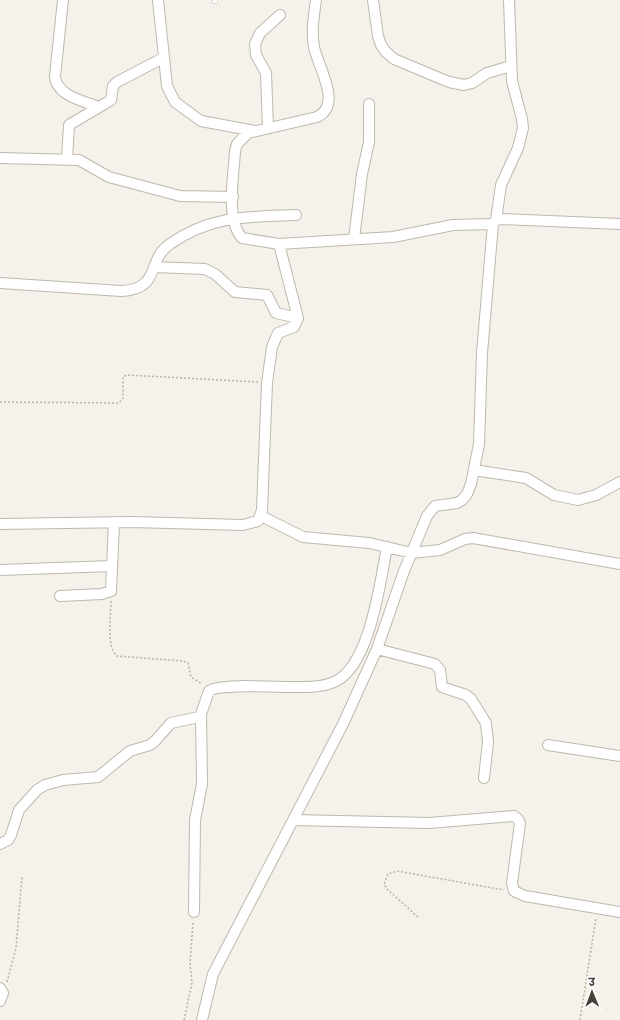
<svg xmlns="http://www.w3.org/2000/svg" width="620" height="1020" viewBox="0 0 620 1020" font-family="Poppins,'Noto Sans Devanagari',sans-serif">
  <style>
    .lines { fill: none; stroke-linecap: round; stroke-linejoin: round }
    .lane-casing { stroke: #c0b7ad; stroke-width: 6 }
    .street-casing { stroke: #c0b7ad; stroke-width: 12 }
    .path { stroke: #c1b19f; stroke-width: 1.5; stroke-dasharray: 2 2; stroke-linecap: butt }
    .lane { stroke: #fff; stroke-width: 5 }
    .street { stroke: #fff; stroke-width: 10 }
  </style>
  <rect width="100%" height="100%" fill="#f5f1eb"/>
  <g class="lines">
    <!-- lane casing -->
    <g class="lane-casing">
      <path id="lane" d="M215,0V1"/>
    </g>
    <!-- street casing -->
    <g class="street-casing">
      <path id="street" d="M63,0L55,76C56,96 84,101 99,107
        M158,0L167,86L175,102L201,121L255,131
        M373,0L378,36L381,45L386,52L394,59L449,82L464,85L472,83L487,73L511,66
        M268,128L266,73L256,55L255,44L260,33L280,15
        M0,158L79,160L109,177L180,196L233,197
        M67,159L69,125L111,100L113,86L117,82L163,58
        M496,220L501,185L518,148L523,128L522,119L512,81L509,0
        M354,239L362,174L369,142V104
        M279,244L242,238C225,219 234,175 235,151L237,144L248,133L317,117C343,105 318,67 314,47C311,31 314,15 316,0
        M154,267L205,269L215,274L235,292L267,295L276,313L298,318
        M0,283L121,291C162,289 146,260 170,244C211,215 248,217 296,215
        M474,470L526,478L554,495L578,500L596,495L620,482
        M261,516L303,537L369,543L412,553L440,550L465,539L473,538L620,564
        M0,524L132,522L243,525L258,521L262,510L267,383L272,347L278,333L294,327L298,318L279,244L393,237L453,225L493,224
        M0,570L112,566
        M60,596L102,594L111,591L114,522
        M377,649L435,664L440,670L442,687L466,695L471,699L486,723L488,742L484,778
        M548,745L620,756
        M293,820L429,823L514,816L518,819L520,823L512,883L514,891L525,896L620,912
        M0,844L8,840L11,835L19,810L37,790L45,785L63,780L98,777L130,751L150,745L155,741L171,723L199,717L201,714L209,691L213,689C233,684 267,687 289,687C304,687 320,688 334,682C370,667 380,582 387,547
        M194,912L195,820L202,784L201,714
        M0,988L3,993L0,1001
        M202,1020L213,974L343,724L377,649L404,571L427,516L435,506L457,503L462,500L467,494L471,484L479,444L482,353L493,224L496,220L501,219L620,224"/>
    </g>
    <!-- path -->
    <path class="path" d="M0,402L119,403L123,398V377L127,375L258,382
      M111,601C111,614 106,648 117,656L183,661L188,663L191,677L202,684
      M418,917L387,889L384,884L388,874L397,871L504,890
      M7,982L16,948L22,876
      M184,1020L192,983L190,964L193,922
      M580,1020L596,918"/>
    <!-- lane -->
    <use href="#lane" class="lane"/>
    <!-- street -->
    <use href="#street" class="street"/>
  </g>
  <!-- north arrow -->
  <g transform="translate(592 992) rotate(359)" stroke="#ffffff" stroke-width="3" paint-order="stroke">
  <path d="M0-3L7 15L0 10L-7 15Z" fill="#494139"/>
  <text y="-6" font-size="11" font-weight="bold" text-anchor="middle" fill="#494139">उ</text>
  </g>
</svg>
